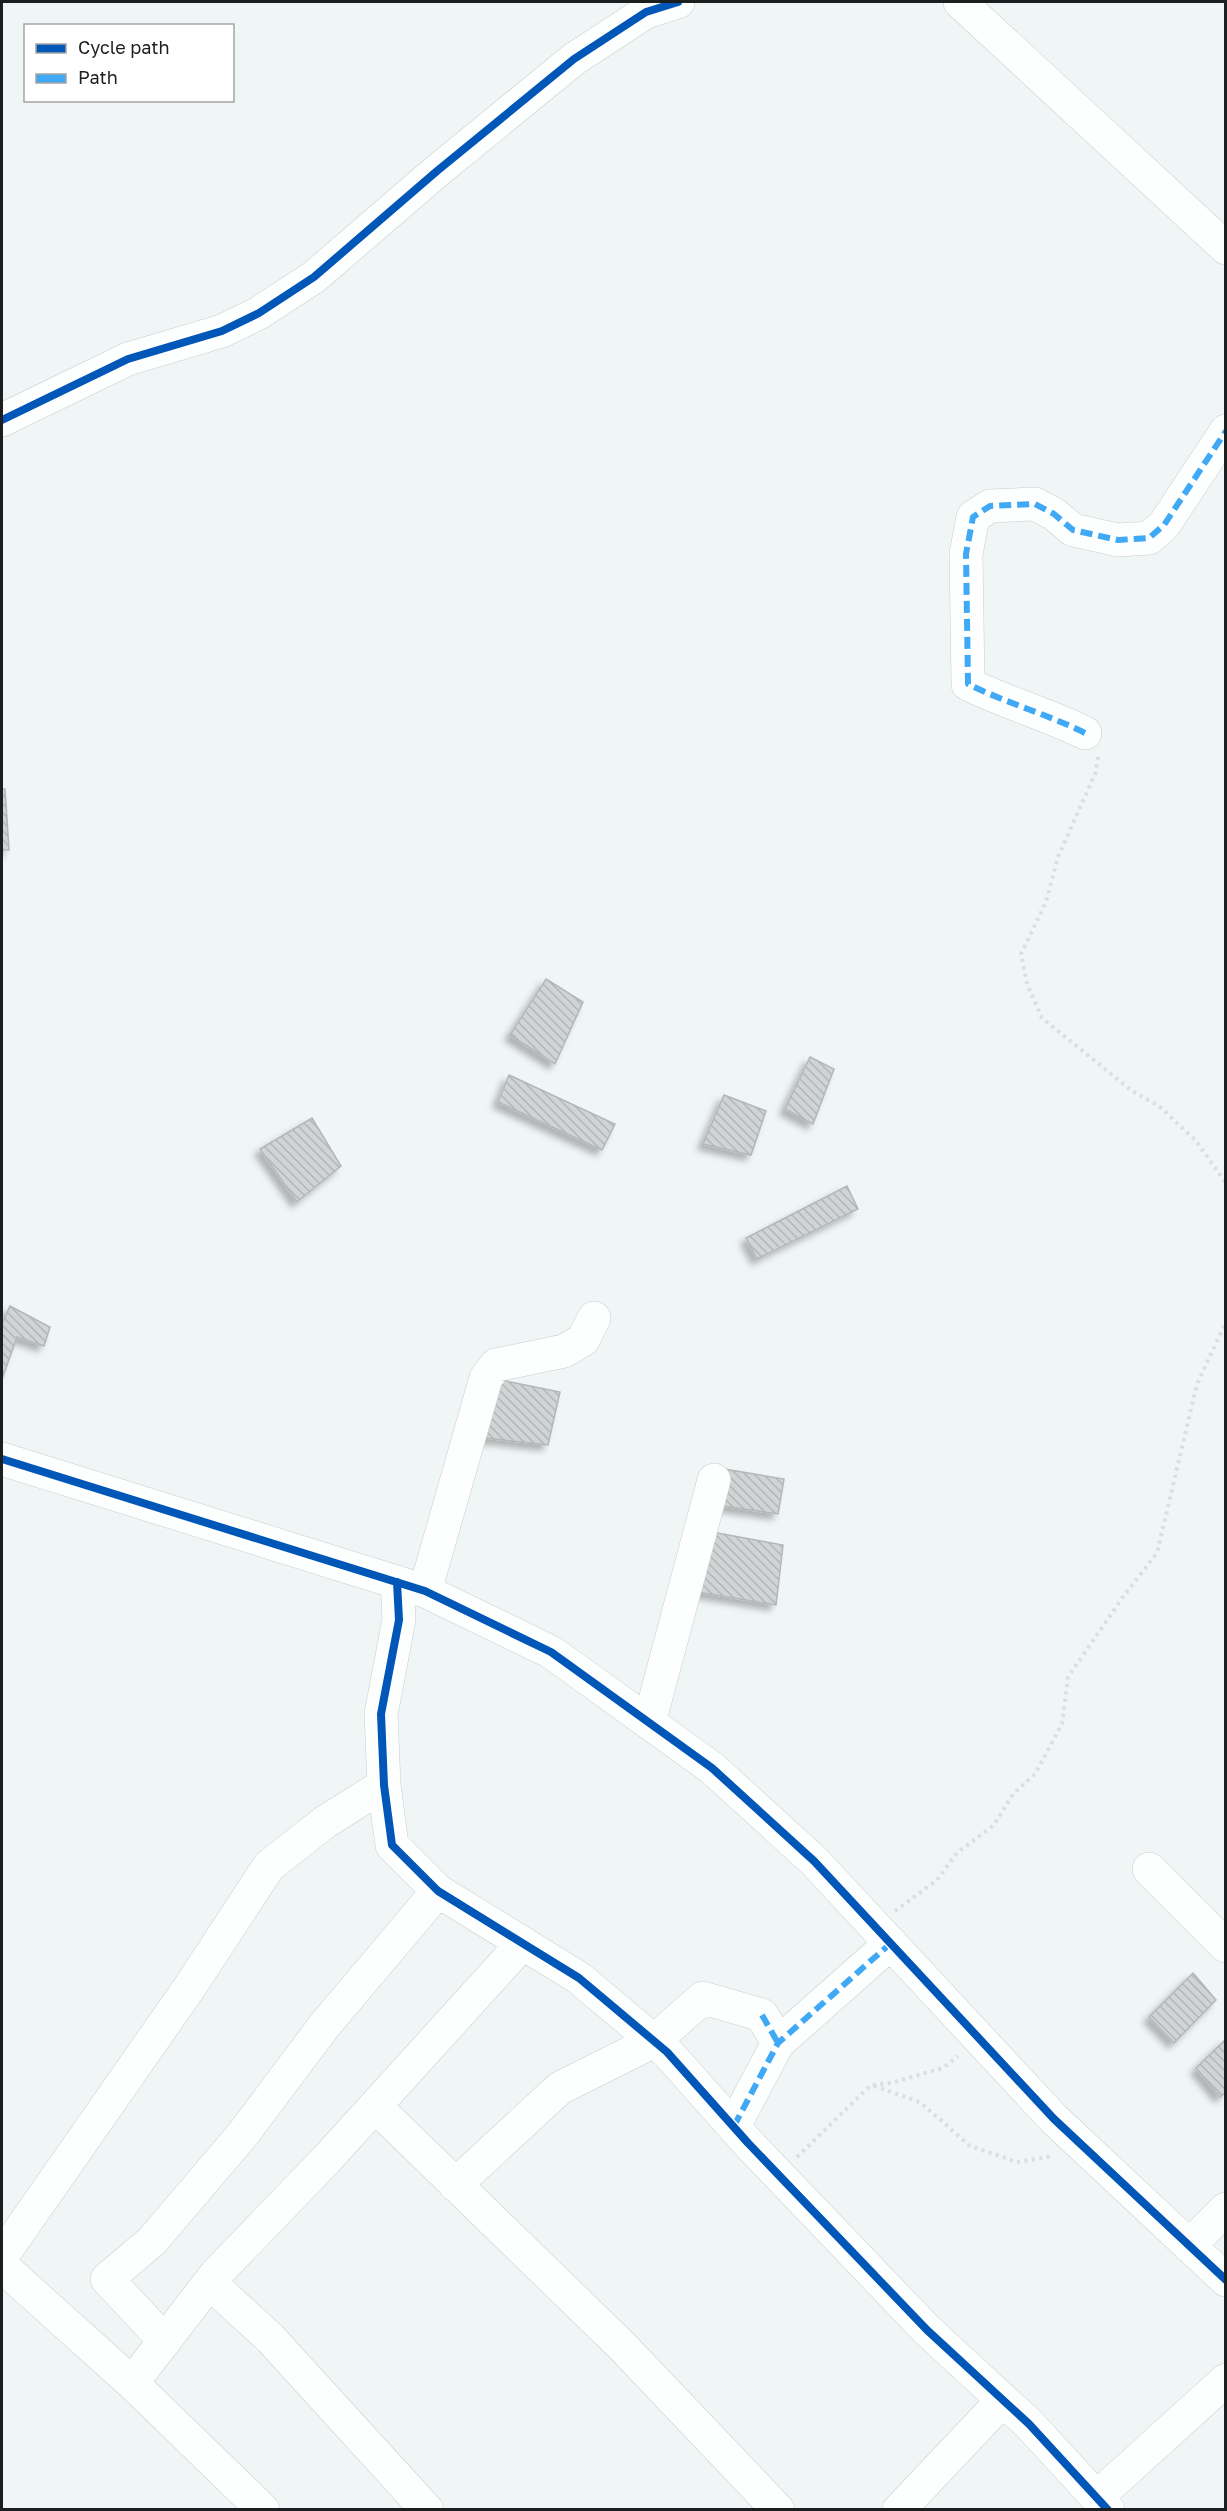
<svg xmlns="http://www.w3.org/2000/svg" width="1227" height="2511" viewBox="0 0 1227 2511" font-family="'Golos Text',sans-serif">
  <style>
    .building { fill: url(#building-back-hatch); stroke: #b2b7b7; stroke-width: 1.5; filter: url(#shadow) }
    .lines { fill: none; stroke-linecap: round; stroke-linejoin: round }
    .minor-casing { stroke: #cacece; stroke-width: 34 }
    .path { stroke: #dcdede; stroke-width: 4; stroke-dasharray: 3 4.5; stroke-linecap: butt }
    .minor { stroke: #fdfefe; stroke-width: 33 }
    .quiet { stroke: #3fa9f5; stroke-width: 6; stroke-dasharray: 12 6; stroke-linecap: butt }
    .cycleway-casing { stroke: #fff; stroke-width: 11 }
    .cycleway { stroke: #0057b8; stroke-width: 8 }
  </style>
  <defs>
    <pattern id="building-back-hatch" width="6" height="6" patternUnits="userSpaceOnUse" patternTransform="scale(1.5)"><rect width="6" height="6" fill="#d0d4d4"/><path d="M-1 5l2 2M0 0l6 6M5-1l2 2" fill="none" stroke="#b2b6b6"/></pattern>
    <filter id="shadow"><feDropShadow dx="-5.5" dy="5.5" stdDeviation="3" flood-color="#0004"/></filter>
  </defs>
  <rect width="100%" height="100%" fill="#f0f5f5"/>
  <!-- building -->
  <path class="building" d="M2,789H5L9,850H2Z
    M546,979L583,1002L555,1064L510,1035Z
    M810,1057L834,1069L813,1124L785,1109Z
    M509,1075L615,1124L602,1150L498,1102Z
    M724,1095L766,1111L751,1155L703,1144Z
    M312,1118L341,1166L297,1202L260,1149Z
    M847,1186L858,1209L757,1259L746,1238Z
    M10,1306L50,1327L44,1346L17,1337L2,1379V1324Z
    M496,1379L560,1392L548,1445L477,1437Z
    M724,1469L784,1479L778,1514L716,1505Z
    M712,1532L783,1545L776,1605L685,1590Z
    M1193,1973L1216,2000L1174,2043L1149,2017Z
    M1226,2039V2092L1220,2097L1196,2068Z"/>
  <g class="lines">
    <!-- minor casing -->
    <g class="minor-casing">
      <path id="minor" d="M960,2L1226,248
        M2,420L128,359L222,331L259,313L314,277L437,171L574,59L646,12L678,2
        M1085,733C1047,714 1006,703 968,684L966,554L973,517L990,506L1035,504L1054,514L1073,530L1118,540L1149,538L1164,525L1226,431
        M2,1459L425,1591L551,1652L712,1768L814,1861L1054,2119L1226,2280
        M397,1582L399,1620L381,1714L384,1785L392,1845L438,1891L579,1978L667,2052L748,2143L927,2330L1029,2424L1108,2510
        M425,1591L486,1378L496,1365L564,1351L583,1340L594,1318
        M649,1723L714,1480
        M1149,1869L1226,1946
        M375,2106L622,2346L778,2510
        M734,2126L778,2043L891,1943
        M455,2185L560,2088L654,2041L703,1998L762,2015L778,2043
        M1189,2246L1226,2209
        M2,2256L189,1988L269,1866L325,1822L384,1785
        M2,2266L132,2383L263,2510
        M210,2283L270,2338L427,2510
        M165,2341L107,2279L152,2241L243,2134L324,2026L438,1891
        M132,2383L216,2274L327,2159L522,1944
        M1097,2497L1226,2380
        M899,2510L1003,2400"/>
    </g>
    <!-- path -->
    <path class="path" d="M1098,757L1095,774L1058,857L1046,902L1021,954L1027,984L1042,1018L1132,1091L1159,1106L1196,1141L1226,1183
      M895,1911L937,1880L957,1853L994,1825L1013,1794L1035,1774L1062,1724L1068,1677L1123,1597L1157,1553L1197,1384L1226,1322
      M874,2086L920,2102L970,2146L1017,2162L1054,2156
      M797,2157L871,2085L891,2083L943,2068L958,2056"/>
    <!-- minor -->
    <use href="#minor" class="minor"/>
    <!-- quiet -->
    <path class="quiet" d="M1085,733C1047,714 1006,703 968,684L966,554L973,517L990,506L1035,504L1054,514L1073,530L1118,540L1149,538L1164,525L1226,431
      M762,2015L778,2043
      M734,2126L778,2043L891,1943"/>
    <!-- cycleway casing -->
    <g class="cycleway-casing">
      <path id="cycleway" d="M2,420L128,359L222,331L259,313L314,277L437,171L574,59L646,12L678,2
        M2,1459L425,1591L551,1652L712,1768L814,1861L1054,2119L1226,2280
        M397,1582L399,1620L381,1714L384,1785L392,1845L438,1891L579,1978L667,2052L748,2143L927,2330L1029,2424L1108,2510"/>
    </g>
    <!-- cycleway -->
    <use href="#cycleway" class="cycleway"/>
  </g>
  <!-- border -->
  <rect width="1227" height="2511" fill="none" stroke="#1c1f1f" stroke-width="6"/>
  <!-- legend -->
  <rect x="24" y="24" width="210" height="78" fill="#ffffff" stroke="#a4a5a5" stroke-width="1.5"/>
  <rect x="36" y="44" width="30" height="9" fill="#0057b8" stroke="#a4a5a5" stroke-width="1.5"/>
  <text x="78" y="54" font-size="18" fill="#1c1f1f">Cycle path</text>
  <rect x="36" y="74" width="30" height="9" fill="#3fa9f5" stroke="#a4a5a5" stroke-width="1.5"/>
  <text x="78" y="84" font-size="18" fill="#1c1f1f">Path</text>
</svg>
